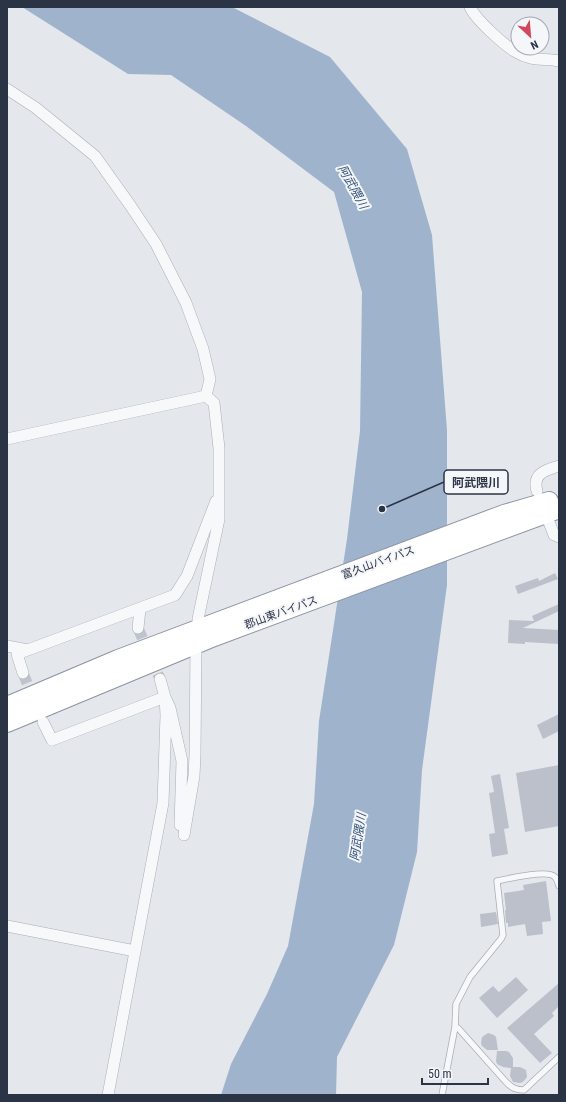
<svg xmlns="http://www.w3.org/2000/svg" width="566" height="1102" viewBox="0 0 566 1102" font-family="'Roboto Condensed','Noto Sans JP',sans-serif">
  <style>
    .water { fill: #9fb4cc }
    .building { fill: #bbc0ca }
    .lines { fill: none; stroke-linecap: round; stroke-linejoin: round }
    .minor-tunnel { stroke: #bfc3cb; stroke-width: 11; stroke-dasharray: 11 5.5; stroke-linecap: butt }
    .service-casing { stroke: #a9aeb7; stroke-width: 7 }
    .minor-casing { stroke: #a9aeb7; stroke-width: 12 }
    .trunk-casing { stroke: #8b94a3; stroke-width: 20 }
    .service { stroke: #f7f8fa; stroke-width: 5.5 }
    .minor { stroke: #f7f8fa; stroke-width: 11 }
    .trunk { stroke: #fff; stroke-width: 18 }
    .labels { text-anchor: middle; stroke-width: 4; stroke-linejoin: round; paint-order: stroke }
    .street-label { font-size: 11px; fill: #2b3445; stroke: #f4f6f9 }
    .water-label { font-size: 12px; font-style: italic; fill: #34527a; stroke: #f4f6f9 }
    .leader { fill: none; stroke: #2b3445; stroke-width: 1.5 }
    .callout-dot { fill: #2b3445; stroke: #f4f6f9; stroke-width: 1.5 }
    .callout { fill: #f4f6f9; stroke: #2b3445; stroke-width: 1.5 }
    .callout-label { font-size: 12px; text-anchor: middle; font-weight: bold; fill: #2b3445 }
  </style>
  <rect width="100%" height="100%" fill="#e4e7ec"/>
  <!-- water -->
  <path class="water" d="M22,7H232L330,57L407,149L432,235L447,430V585L422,770L417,852L394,945L337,1057L336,1095H221L231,1064L267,994L288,946L303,864L314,804L319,721L347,539L360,431L362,292L334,192L246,126L171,75L128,74Z"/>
  <!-- building -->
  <path class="building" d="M555,573L558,579L518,594L515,586L538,578L539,581Z
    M559,604V611L523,628L559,630V644L525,642V644L508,643L509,620L534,621L532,616Z
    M559,714V731L543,739L537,725Z
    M559,765V826L525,832L516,773Z
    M500,774L509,828L504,829L508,854L492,857L489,834L495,833L489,793L494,792L491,776Z
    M546,881L551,921L542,922L543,934L527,936L525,924L508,927V923H506L505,910H506L504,893L524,890L523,885Z
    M496,912L498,924L481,927L480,914Z
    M516,977L528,990L497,1018L479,998L493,986L499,992Z
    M559,983V1006L552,1013L554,1016L534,1034L552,1053L540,1063L507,1028Z
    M488,1033L494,1035L496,1037L498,1050H487L482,1046L481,1043L482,1037Z
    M497,1051H506L509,1052L513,1058V1067H520L526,1070L527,1077L523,1082L520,1083L513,1082L510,1076L511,1068L503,1067L497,1064L496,1061Z"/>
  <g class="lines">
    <!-- minor-tunnel -->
    <path class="minor-tunnel" d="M138,628L160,679
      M23,673L34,700"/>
    <!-- service casing -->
    <g class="service-casing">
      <path id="service" d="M455,1027L458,1028L506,1082C512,1088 516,1090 524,1090L559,1057
        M442,1095L455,1027L456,1004L470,977L501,939L503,935L497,881C507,879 548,869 555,877C557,879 558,883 559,886"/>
    </g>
    <!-- minor casing -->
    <g class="minor-casing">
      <path id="minor" d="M470,7C476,20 504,45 516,52C521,55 526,57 531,58C540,60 550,59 559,61
        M7,89L36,108L95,156L130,205L156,244L186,303L203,349L210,379L206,396L214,403L219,448V519L198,619V629
        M7,439L206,396
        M537,491C532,474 545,470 559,466
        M549,522L554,535L559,537
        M138,628L140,609
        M7,646L28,650
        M23,673L17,654L175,595L187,576L216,501
        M160,679L165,697L170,708L182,761L180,825
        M43,722L52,740L165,697L166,715L163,803L108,1095
        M184,835L194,776L195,755L196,644
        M7,926L135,951"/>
    </g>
    <!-- trunk casing -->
    <g class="trunk-casing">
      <path id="trunk" d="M7,706L118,659L504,514L549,501
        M7,723L214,637L559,509"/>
    </g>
    <!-- service -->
    <use href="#service" class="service"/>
    <!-- minor -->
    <use href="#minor" class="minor"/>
    <!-- trunk -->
    <use href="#trunk" class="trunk"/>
  </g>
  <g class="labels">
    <!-- street labels -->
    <g class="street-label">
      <text transform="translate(378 562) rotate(-20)" y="4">富久山バイパス</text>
      <text transform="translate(281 612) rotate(-20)" y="4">郡山東バイパス</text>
    </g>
    <!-- water labels -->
    <g class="water-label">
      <text transform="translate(353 187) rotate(61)" y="4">阿武隈川</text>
      <text transform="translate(358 837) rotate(-81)" y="4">阿武隈川</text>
    </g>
  </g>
  <!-- callouts -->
  <path class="leader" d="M382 509L444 482"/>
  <circle class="callout-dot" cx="382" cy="509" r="4"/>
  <rect class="callout" x="444" y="470" width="64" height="24" rx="4"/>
  <g class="callout-label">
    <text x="476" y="487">阿武隈川</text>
  </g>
  <!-- border -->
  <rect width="566" height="1102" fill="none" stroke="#2b3445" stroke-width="16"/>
  <!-- north arrow -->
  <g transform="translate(530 36) rotate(154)"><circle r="19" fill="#f4f6f9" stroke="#a4a8b1"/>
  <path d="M0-3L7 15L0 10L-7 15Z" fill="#d1495b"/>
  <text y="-6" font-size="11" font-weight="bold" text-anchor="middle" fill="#2b3445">N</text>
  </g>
  <!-- scale -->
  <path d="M422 1078v6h66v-6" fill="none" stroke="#2b3445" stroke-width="2"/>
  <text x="428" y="1078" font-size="12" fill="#2b3445" stroke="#f4f6f9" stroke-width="3" paint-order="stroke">50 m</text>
</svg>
